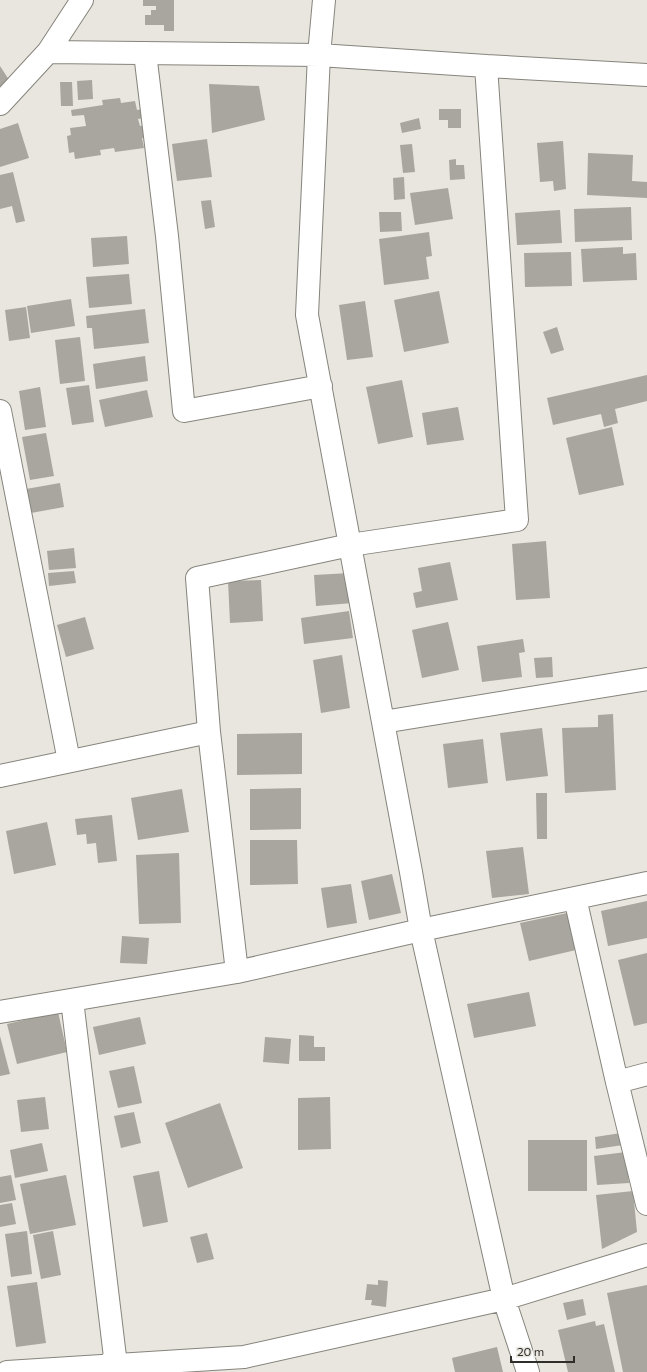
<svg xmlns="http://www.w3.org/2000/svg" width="647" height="1372" viewBox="0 0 647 1372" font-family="Commissioner,sans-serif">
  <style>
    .building { fill: #a8a69e }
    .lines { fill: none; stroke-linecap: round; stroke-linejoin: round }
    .street-casing { stroke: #86847c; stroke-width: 24 }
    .street { stroke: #fff; stroke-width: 22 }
  </style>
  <rect width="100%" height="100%" fill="#e8e6de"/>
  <!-- building -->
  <path class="building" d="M143,0H174V31H164V25H145V15H151V10H156V6H143Z
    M0,66L13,86L0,94Z
    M92,80L93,99L78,100L77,81Z
    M60,82H72L73,106H61Z
    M209,84L259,86L265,120L212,133Z
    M120,98L121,103L135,101L137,110L143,109L144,118L138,119L140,126L147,125L148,137L142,138L144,148L115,152L114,148L100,150L101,155L75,159L74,152L69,153L67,136L71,135L70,128L86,126L84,115L72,116L71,110L103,105L102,100Z
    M439,109H461V128H448V120H439Z
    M419,118L421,129L402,133L400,123Z
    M18,123L29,158L0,167V129Z
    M207,139L212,177L177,181L172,144Z
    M563,141L566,189L554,191L553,181L540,182L537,143Z
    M412,144L415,172L403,173L400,145Z
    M588,153L633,155L632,181L647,182V198L587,195Z
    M456,159V165H464L465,179L450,180L449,160Z
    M13,172L25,221L16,223L12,206L0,209V175Z
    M404,177L405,199L394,200L393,178Z
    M448,188L453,219L415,225L410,193Z
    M211,200L215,227L205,229L201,201Z
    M631,207L632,240L575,242L574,209Z
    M560,210L562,243L517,245L515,213Z
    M379,212H401L402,231L380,232Z
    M429,232L432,256L426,257L429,279L384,285L379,239Z
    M127,236L129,264L93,267L91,238Z
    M623,247V254L636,253L637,280L583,282L581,249Z
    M571,252L572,286L525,287L524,253Z
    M129,274L132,304L89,308L86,277Z
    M439,291L449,343L404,352L394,300Z
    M71,299L75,326L31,333L27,306Z
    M365,301L373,357L347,360L339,305Z
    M26,307L30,338L9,341L5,310Z
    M145,309L149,343L94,349L92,328H87L86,316Z
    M557,327L564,350L551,354L543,332Z
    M80,337L85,381L60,384L55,340Z
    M145,356L148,381L96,389L93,364Z
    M647,375V401L615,409L618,423L604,427L601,414L553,425L547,398Z
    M402,380L413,437L378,444L366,387Z
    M89,385L94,422L72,425L66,388Z
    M40,387L46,427L25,430L19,391Z
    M147,390L153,417L105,427L99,400Z
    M458,407L464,440L427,445L422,413Z
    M612,427L624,485L579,495L566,438Z
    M46,433L54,476L30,480L22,437Z
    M60,483L64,507L31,513L26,489Z
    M546,541L550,598L516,600L512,544Z
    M74,548L76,568L49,570L47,551Z
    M450,562L458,600L416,608L413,593L422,591L418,568Z
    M74,571L76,583L49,586L48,573Z
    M350,573L353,603L316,606L314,575Z
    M261,580L263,621L230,623L228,581Z
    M349,611L353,638L304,644L301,618Z
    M85,617L94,649L66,657L57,625Z
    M448,622L459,670L422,678L412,630Z
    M523,639L525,652L519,653L522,677L482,682L477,646Z
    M342,655L350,708L321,713L313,660Z
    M552,657L553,677L536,678L534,658Z
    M613,714L616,790L565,793L562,728L598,727V715Z
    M542,728L548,776L506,781L500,733Z
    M302,733V774L237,775V734Z
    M483,739L488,783L448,788L443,744Z
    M301,788V829L250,830V789Z
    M182,789L189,832L138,840L131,798Z
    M536,793H547V839H537Z
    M112,815L117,861L98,863L96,843L87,844L86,834L77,835L75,819Z
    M47,822L56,865L14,874L6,831Z
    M250,840H297L298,884L250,885Z
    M523,847L529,894L492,898L486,851Z
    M179,853L181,923L139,924L136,855Z
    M392,874L401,913L369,920L361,881Z
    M351,884L357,923L327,928L321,888Z
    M647,901V938L608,946L601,911Z
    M567,913L576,950L529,961L520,923Z
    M122,936L149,938L147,964L120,963Z
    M647,953V1023L634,1026L618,960Z
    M529,992L536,1026L474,1038L467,1004Z
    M58,1012L67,1052L17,1064L7,1024Z
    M140,1017L146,1044L99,1055L93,1027Z
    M299,1035L314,1036V1047H325V1061H299Z
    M0,1036L10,1074L0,1076Z
    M265,1037L291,1039L289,1064L263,1062Z
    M134,1066L142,1103L118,1108L109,1071Z
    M45,1097L49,1129L21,1132L17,1100Z
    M330,1097L331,1149L298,1150V1098Z
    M220,1103L243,1168L188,1188L165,1123Z
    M134,1112L141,1143L121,1148L114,1116Z
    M621,1133L623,1145L596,1149L595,1137Z
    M528,1140H587V1191H528Z
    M42,1143L48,1171L15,1178L10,1150Z
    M626,1152L629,1183L597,1185L594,1156Z
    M159,1171L168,1222L143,1227L133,1176Z
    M11,1175L16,1200L0,1203V1177Z
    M66,1175L76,1225L30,1234L20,1184Z
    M633,1191L637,1232L602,1249L596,1195Z
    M12,1203L16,1224L0,1227V1205Z
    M27,1231L32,1274L11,1277L5,1234Z
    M53,1231L61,1275L41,1279L33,1235Z
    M207,1233L214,1259L197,1263L190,1237Z
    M378,1280L388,1281L386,1307L371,1305L372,1300H365L367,1284L378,1285Z
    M37,1282L46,1343L16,1347L7,1286Z
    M647,1285V1372H623L607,1293Z
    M583,1299L586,1315L567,1320L563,1303Z
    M595,1321L596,1326L604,1324L615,1372H568L558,1330Z
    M497,1347L503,1372H455L452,1358Z"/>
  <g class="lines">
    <!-- street casing -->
    <g class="street-casing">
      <path id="street" d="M82,0L48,52L319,55L486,66
        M324,0L319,55L307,315L411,872L421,930L504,1299L528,1372
        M145,53L167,236L184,411L321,386
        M0,104L48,52
        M0,411L69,761
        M383,722L647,679
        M209,732L197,578L350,545L517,520L486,66L647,75
        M0,776L209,732L237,972
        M575,898L617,1082L647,1074
        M72,1000L115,1357L113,1359L115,1365
        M0,1012L237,972L421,930L647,883
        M617,1082L647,1204
        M7,1372L244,1357L504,1299L647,1255"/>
    </g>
    <!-- street -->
    <use href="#street" class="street"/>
  </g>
  <!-- scale -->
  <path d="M511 1356v6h63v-6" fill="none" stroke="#2f2e2b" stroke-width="2"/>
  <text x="517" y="1356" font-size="12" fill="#2f2e2b" stroke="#e8e6de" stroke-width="3" paint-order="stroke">20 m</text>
</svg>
